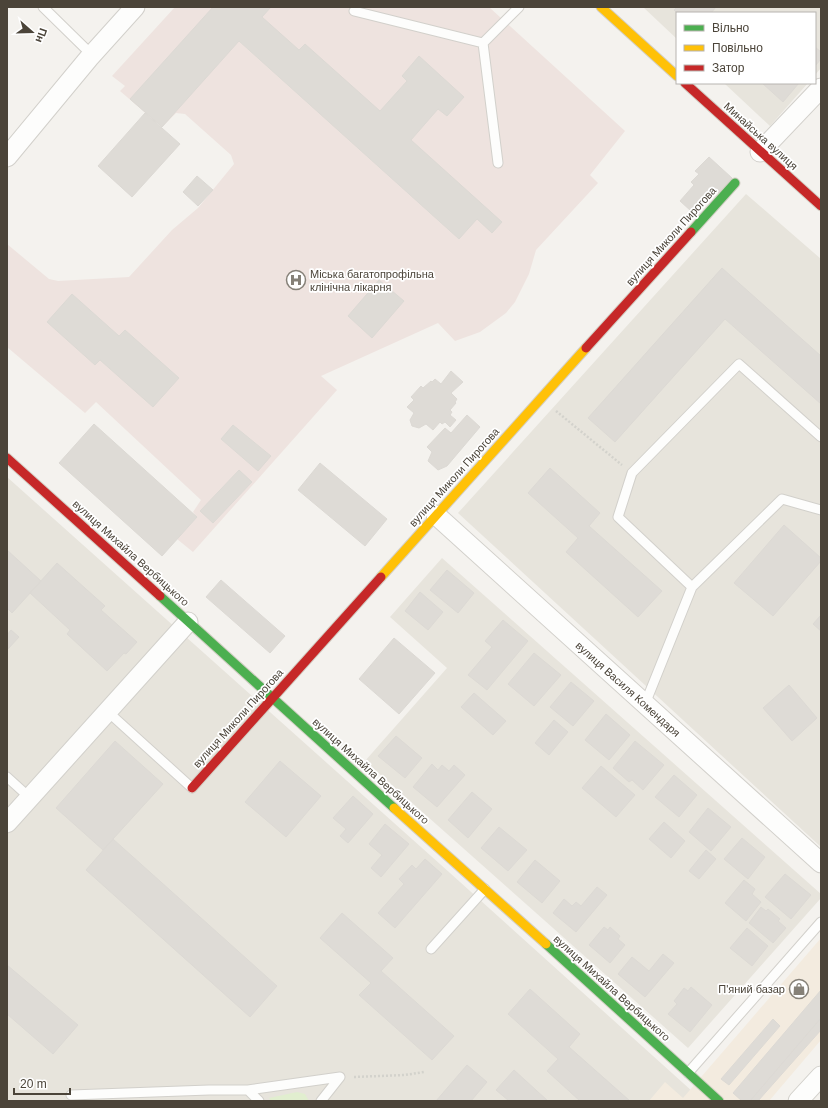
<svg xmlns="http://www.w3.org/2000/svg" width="828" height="1108" viewBox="0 0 828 1108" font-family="Helvetica,sans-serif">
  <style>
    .residential { fill: #e7e4dc }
    .commercial { fill: #f3ebdf }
    .medical { fill: #eee3df }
    .green { fill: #e1eecf }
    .building { fill: #dedbd6; stroke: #dcd9d4 }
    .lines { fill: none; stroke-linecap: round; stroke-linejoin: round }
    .lane-casing { stroke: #d2d0cb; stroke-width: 11 }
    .street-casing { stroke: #d2d0cb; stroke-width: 21 }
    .fast-casing { stroke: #d3cfc5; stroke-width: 11 }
    .slow-casing { stroke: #d3cfc5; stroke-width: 11 }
    .jam-casing { stroke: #d3cfc5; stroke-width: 11 }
    .path { stroke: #d3d2cc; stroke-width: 2.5; stroke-dasharray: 2 2; stroke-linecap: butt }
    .lane { stroke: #fdfdfc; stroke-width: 9 }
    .street { stroke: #fdfdfc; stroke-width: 19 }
    .fast { stroke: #4caf50; stroke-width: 9 }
    .slow { stroke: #ffc107; stroke-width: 9 }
    .jam { stroke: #c62828; stroke-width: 9 }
    .labels { text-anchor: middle; stroke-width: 3.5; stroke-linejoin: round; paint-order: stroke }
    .street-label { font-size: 11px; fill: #4b4439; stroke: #fff }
    .poi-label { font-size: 11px; fill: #4b4439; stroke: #fff; text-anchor: start }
  </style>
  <rect width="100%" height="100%" fill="#f4f2ee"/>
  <!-- residential -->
  <path class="residential" d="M643,7H821V68L815,75V13H677V39Z
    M724,83H808L770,126Z
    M746,194L821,259V847L458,513Z
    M7,477L450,873L703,1101H7Z
    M442,558L821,894V898L688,1048L365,761L447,668L390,617Z"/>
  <!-- commercial -->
  <path class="commercial" d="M821,938V1040L769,1101H649L665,1082L683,1098Z"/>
  <!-- medical -->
  <path class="medical" d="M175,7H489L625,131L590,175L598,183L536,250L529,274L515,302L506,313L480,332L455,341L438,323L321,376L337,390L193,552L177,539L197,517L193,512L201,500L96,402L85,413L7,347V244L49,279L58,281L129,277L172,230L198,208L234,164L231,155L185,114L176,113L162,127L120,91L125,86L112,76Z"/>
  <!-- green -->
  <path class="green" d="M297,1092L305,1094L309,1101H271L269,1098Z"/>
  <!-- building -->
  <path class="building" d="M213,7H271L262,17L299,50L305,44L380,111L407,81L402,76L419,56L464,97L447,116L438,109L411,140L502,222L492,233L477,219L459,239L239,41L162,127L130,99Z
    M677,7H716L711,13H677L674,10Z
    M815,47L821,52V59L815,66Z
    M762,83H799L783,102Z
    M145,113L180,144L132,197L98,166Z
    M709,157L732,178L719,193L713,187L691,211L680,201L694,185L691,182L699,174L695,171Z
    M197,176L213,190L198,206L183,192Z
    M722,268L821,356V404L725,319L615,442L588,418Z
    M379,280L404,301L372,338L348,316Z
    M72,294L119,336L125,330L179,378L153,407L100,360L95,365L47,322Z
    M451,371L463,382L451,393L457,399L455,402L456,403L450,410L452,412L450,415L456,420L450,427L445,422L442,424L440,422L433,430L426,424L419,428L412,426L410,420L414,413L407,407L414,400L411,397L421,386L423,388L431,381L432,382L435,379L441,384Z
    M467,415L480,427L447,466L438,470L428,461L432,452L427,447L445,428L451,433Z
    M94,424L197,517L162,556L59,463Z
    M233,425L271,456L258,471L221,439Z
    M320,463L387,519L365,546L298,490Z
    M550,468L600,513L589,526L662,591L638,617L566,552L578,538L528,493Z
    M239,470L252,482L213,523L200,511Z
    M784,525L821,558V561L773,616L734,583Z
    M7,550L41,581L12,613L7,608Z
    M57,563L105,606L101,610L137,642L126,654L124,653L107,671L67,634L70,630L30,593Z
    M447,570L474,593L458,613L430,590Z
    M221,580L285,636L270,653L206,597Z
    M420,592L443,612L428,630L405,611Z
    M821,615V631L813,624Z
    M503,620L528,641L487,690L468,675L492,647L485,641Z
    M11,630L19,637L8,649L7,635Z
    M394,638L435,673L399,714L359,679Z
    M534,653L561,675L534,706L508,684Z
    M571,682L594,701L573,726L550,707Z
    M789,685L817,718L792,741L763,708Z
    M474,693L506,721L493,735L461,707Z
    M606,714L630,735L609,760L585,740Z
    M554,720L568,732L549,755L535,743Z
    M396,736L422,758L405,778L378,756Z
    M115,741L163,784L103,850L56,808Z
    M635,741L664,765L643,790L632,780L629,782L613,768Z
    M280,761L321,796L286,837L245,802Z
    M432,764L438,770L442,765L449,771L454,765L465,775L437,807L413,787Z
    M601,766L635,795L616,817L582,788Z
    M674,775L697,795L679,817L655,797Z
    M472,792L492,809L468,838L448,820Z
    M353,796L373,814L348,843L340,836L346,829L333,818Z
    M708,808L731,827L711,851L689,832Z
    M664,822L685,841L671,858L649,839Z
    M385,824L409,844L381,877L371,868L382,855L369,844Z
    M499,827L527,850L508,871L481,848Z
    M742,838L765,857L748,879L724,859Z
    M113,839L277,986L250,1017L86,870Z
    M706,850L716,859L699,879L689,871Z
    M425,859L442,874L395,928L378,913L404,884L399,879L412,865L416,869Z
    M535,860L560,881L542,903L517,882Z
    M785,874L811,895L791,919L765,897Z
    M744,880L755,889L752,894L761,902L746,921L725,903Z
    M597,887L607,895L576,932L553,913L564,899L572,906L576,902L581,906Z
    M761,907L766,911L768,909L780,919L778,921L786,928L773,943L749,923Z
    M342,913L393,958L381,971L454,1036L432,1060L359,995L371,983L320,938Z
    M604,927L608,930L610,927L620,936L618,939L625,945L610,963L589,945Z
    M747,928L768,946L752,966L730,948Z
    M663,954L674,963L645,997L618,974L632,957L649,971Z
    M7,965L78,1025L53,1054L7,1014Z
    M691,987L712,1005L690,1032L668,1014L677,1004L674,1001L684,988L688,991Z
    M530,989L580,1034L569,1047L630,1101H580L547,1071L558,1059L508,1014Z
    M821,990V1018L750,1101H742L733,1093Z
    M821,1018V1030L758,1101H750Z
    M773,1019L780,1026L729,1085L721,1079Z
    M467,1065L487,1082L471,1101H436Z
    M514,1070L548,1101H509L496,1090Z"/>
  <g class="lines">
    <!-- lane casing -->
    <g class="lane-casing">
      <path id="lane" d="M43,7L92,55
        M354,11L483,43L519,7
        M483,43L498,163
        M692,587L618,517L632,473L739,364L821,437
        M645,704L692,587L782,499L821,510
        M107,711L192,788
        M7,777L29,797
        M431,949L485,889
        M688,1073L821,922
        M248,1090L340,1077L321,1101
        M71,1095L209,1090H248L259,1101"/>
    </g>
    <!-- street casing -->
    <g class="street-casing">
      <path id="street" d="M760,152L821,88
        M7,157L89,58L135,7
        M436,515L821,863
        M7,823L188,622
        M798,1101L821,1076"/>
    </g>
    <!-- fast casing -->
    <g class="fast-casing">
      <path id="fast" d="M691,232L735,183
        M160,596L394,808
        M546,944L719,1101"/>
    </g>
    <!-- slow casing -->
    <g class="slow-casing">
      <path id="slow" d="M601,7L677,76
        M381,577L586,348
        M394,808L546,944"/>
    </g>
    <!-- jam casing -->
    <g class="jam-casing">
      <path id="jam" d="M685,83L821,206
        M586,348L691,232
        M7,458L160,596
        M192,788L381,577"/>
    </g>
    <!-- path -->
    <path class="path" d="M556,411L622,465
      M354,1077L405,1075L424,1072"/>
    <!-- lane -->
    <use href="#lane" class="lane"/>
    <!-- street -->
    <use href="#street" class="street"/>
    <!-- fast -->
    <use href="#fast" class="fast"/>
    <!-- slow -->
    <use href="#slow" class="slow"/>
    <!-- jam -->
    <use href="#jam" class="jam"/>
  </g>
  <!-- icons -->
  <defs>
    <g id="hospital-ring" transform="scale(1)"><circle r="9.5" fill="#fff" stroke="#868178" stroke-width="1.5"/><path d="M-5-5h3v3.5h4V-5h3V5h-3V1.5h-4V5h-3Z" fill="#868178"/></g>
    <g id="shop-ring" transform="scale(1)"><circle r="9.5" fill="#fff" stroke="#868178" stroke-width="1.5"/><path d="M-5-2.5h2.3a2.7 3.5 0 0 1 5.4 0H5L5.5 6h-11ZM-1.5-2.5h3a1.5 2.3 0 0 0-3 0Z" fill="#868178"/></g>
  </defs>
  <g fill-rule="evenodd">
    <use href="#hospital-ring" x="296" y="280"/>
    <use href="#shop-ring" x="799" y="989"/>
  </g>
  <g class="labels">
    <!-- street labels -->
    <g class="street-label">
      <text transform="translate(761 136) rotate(42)" y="4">Минайська вулиця</text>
      <text transform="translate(671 236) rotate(-48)" y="4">вулиця Миколи Пирогова</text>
      <text transform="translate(454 477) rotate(-48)" y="4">вулиця Миколи Пирогова</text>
      <text transform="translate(131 553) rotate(42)" y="4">вулиця Михайла Вербицького</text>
      <text transform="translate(628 689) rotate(42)" y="4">вулиця Василя Комендаря</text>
      <text transform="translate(238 718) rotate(-48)" y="4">вулиця Миколи Пирогова</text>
      <text transform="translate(371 771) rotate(42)" y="4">вулиця Михайла Вербицького</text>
      <text transform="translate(612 988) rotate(42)" y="4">вулиця Михайла Вербицького</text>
    </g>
    <!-- poi labels -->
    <g class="poi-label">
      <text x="310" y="278">Міська багатопрофільна<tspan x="310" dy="13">клінічна лікарня</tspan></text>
      <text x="785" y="993" text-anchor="end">П'яний базар</text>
    </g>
  </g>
  <!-- border -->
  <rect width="828" height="1108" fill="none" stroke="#4b4439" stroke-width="16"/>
  <!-- legend -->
  <rect x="676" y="12" width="140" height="72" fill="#ffffff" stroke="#b7b4b0"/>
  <rect x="684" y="25" width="20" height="6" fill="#4caf50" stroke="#b7b4b0"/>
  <text x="712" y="32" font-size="12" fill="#4b4439">Вільно</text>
  <rect x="684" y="45" width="20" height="6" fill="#ffc107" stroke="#b7b4b0"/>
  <text x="712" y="52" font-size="12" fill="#4b4439">Повільно</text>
  <rect x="684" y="65" width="20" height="6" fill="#c62828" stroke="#b7b4b0"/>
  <text x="712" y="72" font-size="12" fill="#4b4439">Затор</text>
  <!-- north arrow -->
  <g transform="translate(32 32) rotate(110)" stroke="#ffffff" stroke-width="3" paint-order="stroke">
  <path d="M0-3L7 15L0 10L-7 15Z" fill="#4b4439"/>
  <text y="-6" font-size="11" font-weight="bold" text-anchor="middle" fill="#4b4439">Пн</text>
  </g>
  <!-- scale -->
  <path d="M14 1088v6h56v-6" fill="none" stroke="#4b4439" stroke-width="2"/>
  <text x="20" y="1088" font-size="12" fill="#4b4439" stroke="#ffffff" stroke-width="3" paint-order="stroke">20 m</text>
</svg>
